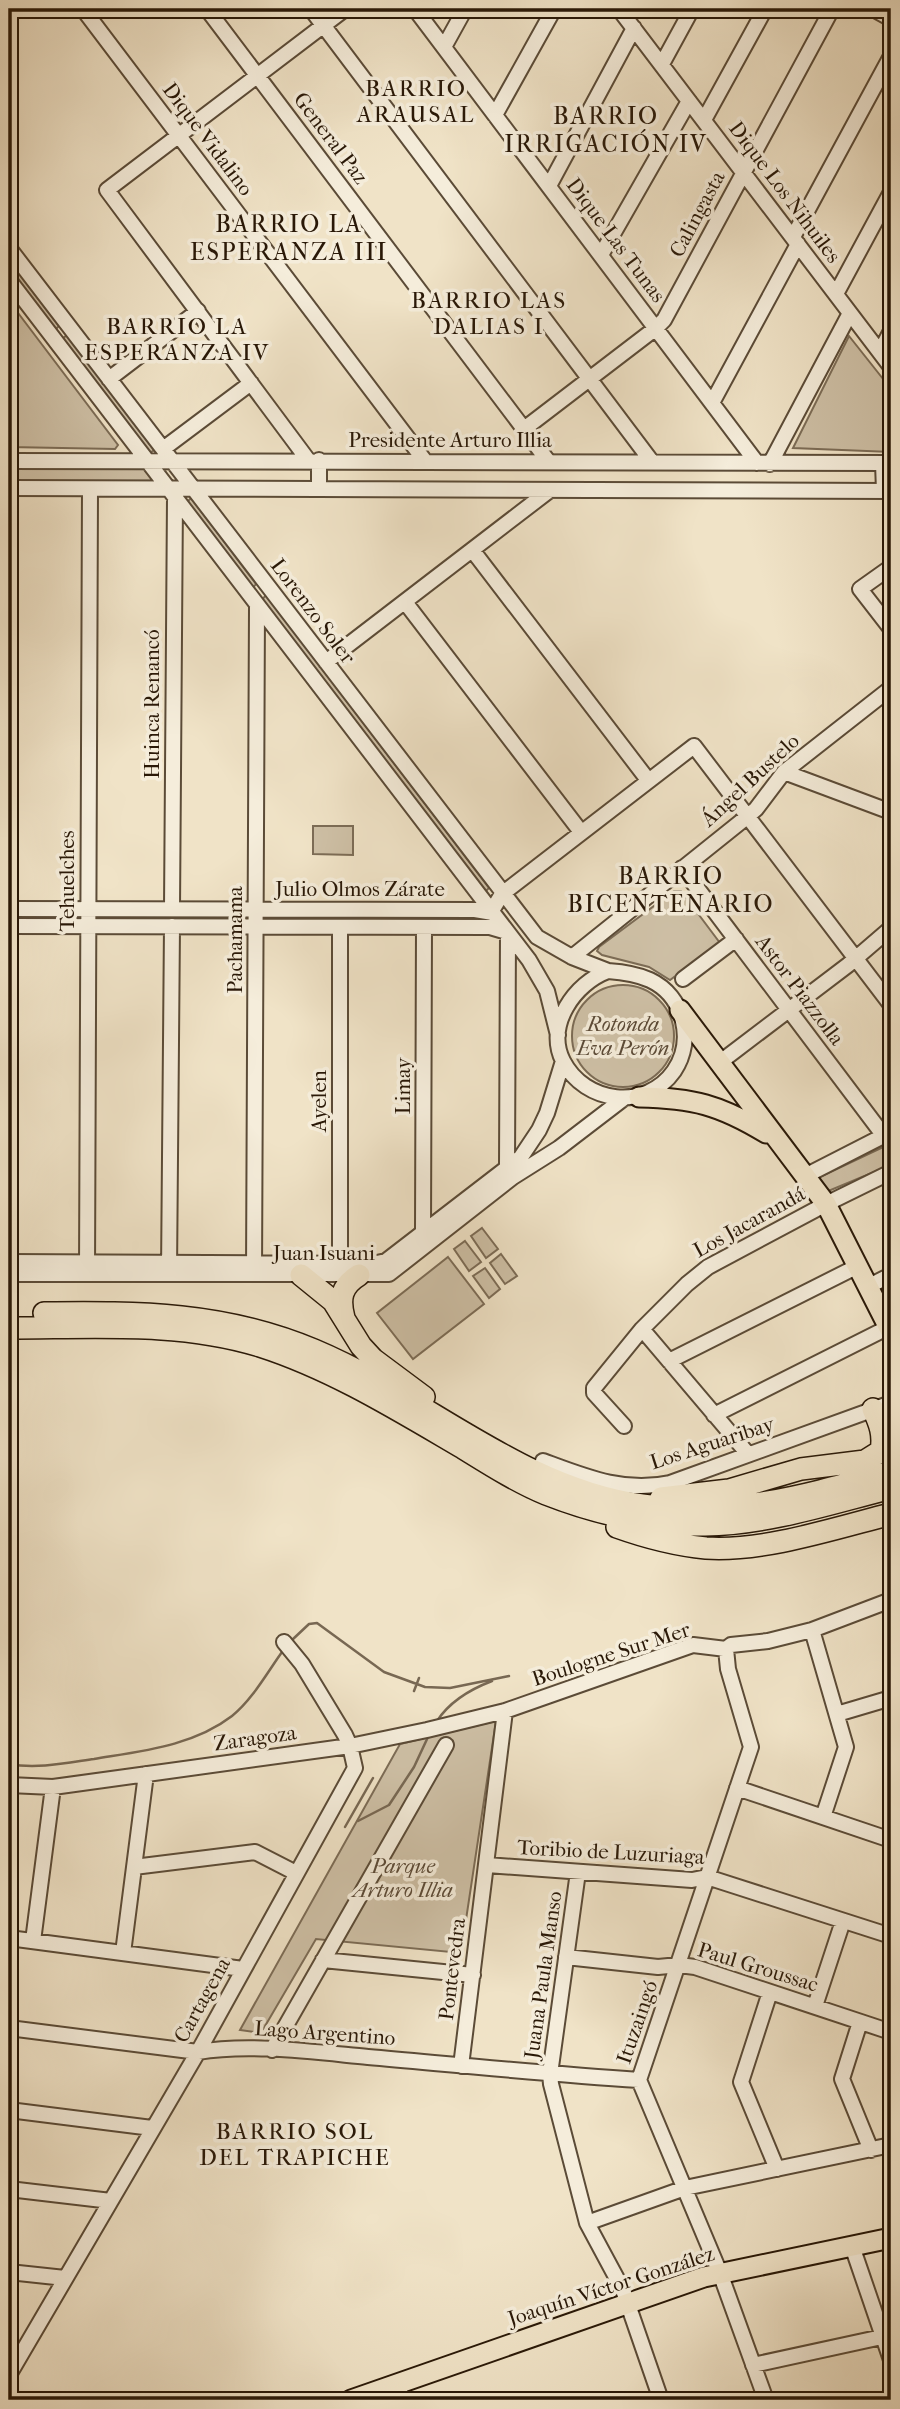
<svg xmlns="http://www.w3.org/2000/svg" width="900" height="2409" viewBox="0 0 900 2409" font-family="'IM FELL French Canon',serif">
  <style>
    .green { fill: #cec0a6; stroke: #7c6c56; stroke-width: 2 }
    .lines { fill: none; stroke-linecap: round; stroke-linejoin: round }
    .stream { stroke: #786853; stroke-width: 2.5 }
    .minor-casing { stroke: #5b4b37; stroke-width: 18 }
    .major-casing { stroke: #291807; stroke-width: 23 }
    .highway-casing { stroke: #291807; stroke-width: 24 }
    .minor { stroke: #f5eddb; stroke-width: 14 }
    .major { stroke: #f0e3c7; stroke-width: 19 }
    .highway { stroke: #f0e3c7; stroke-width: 21 }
    .labels { text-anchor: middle; stroke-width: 7; stroke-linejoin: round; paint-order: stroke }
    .street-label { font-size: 21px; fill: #291807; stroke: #f5eddb }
    .park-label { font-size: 21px; font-style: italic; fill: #5b4a37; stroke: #f5eddb }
    .neighbourhood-label { font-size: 23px; letter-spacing: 2px; fill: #291807; stroke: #f5eddb }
    .quarter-label { font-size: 24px; letter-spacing: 2px; fill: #291807; stroke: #f5eddb }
  </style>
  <rect width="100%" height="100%" fill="#f0e3c7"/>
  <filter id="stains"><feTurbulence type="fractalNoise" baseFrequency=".00286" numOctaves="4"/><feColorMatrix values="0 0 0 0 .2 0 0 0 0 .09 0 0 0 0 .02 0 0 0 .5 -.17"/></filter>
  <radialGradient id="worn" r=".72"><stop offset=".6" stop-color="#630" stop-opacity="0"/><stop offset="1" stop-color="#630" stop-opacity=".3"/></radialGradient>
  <!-- green -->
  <path class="green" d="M9,260L59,326L54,331L9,271Z
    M9,301L118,445L115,449L9,447Z
    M67,335L154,450L149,454L62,339Z
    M849,336L891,389V452L793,448Z
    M9,466L143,467L154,481L9,483Z
    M191,498L256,584L252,589L186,503Z
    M266,595L489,888L484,893L262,600Z
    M313,826H353V855L313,854Z
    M674,891H681L720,943L670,980L649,967L602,955L597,951L599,947Z
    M9,914H77V920H9Z
    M96,915H244L245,918L97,921Z
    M266,915L481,916L484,918L483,921L265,920Z
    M572 1036a51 51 0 1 1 102 0a51 51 0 1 1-102 0Z
    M891,1136V1165L826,1192L817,1177Z
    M482,1228L498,1249L486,1258L471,1236Z
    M465,1241L481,1262L469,1271L454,1249Z
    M501,1254L517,1276L505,1284L490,1263Z
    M448,1257L484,1304L413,1359L377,1313Z
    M485,1268L500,1289L489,1298L473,1276Z
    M496,1721L461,1953L316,1939L261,2033L240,2030L400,1744Z"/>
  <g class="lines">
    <!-- stream -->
    <path class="stream" d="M817,1178L891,1143
      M292,1640L309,1624L317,1623L384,1672L425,1687L450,1688L509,1676
      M414,1691L419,1678
      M437,1721C450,1701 471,1689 492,1681
      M9,1764C37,1769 66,1763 94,1759C142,1751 193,1746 232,1716C252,1700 267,1673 282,1652
      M358,1821L389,1805L414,1767L428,1737
      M345,1827L373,1778"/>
    <!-- minor casing -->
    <g class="minor-casing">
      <path id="minor" d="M83,9L425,461
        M207,9L548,461
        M311,9L652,462
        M415,9L757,463
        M619,9L891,367
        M873,9L891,19
        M444,47L465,9
        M662,64L692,9
        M495,115L554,9
        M704,120L765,9
        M549,186L634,28
        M793,237L891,56
        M9,248L537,937L572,957L608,971
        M601,255L689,101
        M9,280L529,960L547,991L558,1035
        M836,294L891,192
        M880,352L891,331
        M109,379L198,311
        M712,403L798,244
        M524,429L656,328L664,320L832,9
        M163,449L251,383
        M308,460L107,190L345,9
        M319,460V489
        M9,461L891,463
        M883,463L884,491
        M770,464L850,313
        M9,488L891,491
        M473,551L648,780
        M891,567L860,589L891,629
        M405,602L581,832
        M326,662L550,490
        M784,772L891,812
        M682,868L884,1136
        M9,909L475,910L493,913
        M172,909L175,498
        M491,912L502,894L694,746L891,1005
        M9,926L490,927L507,932
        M424,927L423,1233L425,1237
        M508,933L507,1168L510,1173
        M572,957L748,816L756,809L784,772L891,688
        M608,971C622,972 637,974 650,980C684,996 695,1040 674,1071C646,1111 585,1104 563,1061C545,1025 575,983 608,971Z
        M683,979L736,939
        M719,1063L848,965L891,928
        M805,1176L891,1132
        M9,1262L372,1264L386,1261L521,1157L539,1130L547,1113L563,1061
        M169,1272L172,926
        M340,1272V927
        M9,1274H389L513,1177L559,1148L623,1099
        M87,1274L90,489
        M254,1274L257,607
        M869,1286L891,1275
        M642,1329L748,1454
        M669,1361L858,1266
        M714,1415L889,1327
        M624,1426L594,1393V1388L642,1329L687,1284L708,1267L826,1204L891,1172
        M543,1461C586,1477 624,1493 670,1483L891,1403
        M812,1630L846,1747L823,1817
        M726,1649L728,1669L751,1747L639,2080L720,2273L766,2400
        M837,1714L891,1698
        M9,1785L53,1787L350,1746L427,1730L505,1711L693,1645L726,1649L731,1645L768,1641L812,1630L891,1600
        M737,1788L891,1840
        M487,1865L692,1880L707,1877L891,1936
        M134,1867L255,1852L296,1873
        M578,1872L550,2074L551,2084L587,2223L623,2290L661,2400
        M9,1938L243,1969
        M33,1941L53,1787
        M123,1953L146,1774
        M566,1957L658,1967L679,1965L695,1967L891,2032
        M323,1960L473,1975
        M770,1992L741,2082L777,2169
        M815,2006L843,1921
        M860,2022L842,2079L871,2150
        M9,2028L198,2052C249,2043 315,2052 368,2057C458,2065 548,2074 639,2080
        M272,2050L446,1745
        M461,2066L505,1711
        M9,2110L152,2128
        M9,2189L111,2201
        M587,2223L685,2188L891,2145
        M852,2246L891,2360
        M9,2272L65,2278
        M753,2365L891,2335
        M9,2375L198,2052L355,1768L350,1746L345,1735L302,1664L284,1642
        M397,2384L403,2400"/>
    </g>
    <!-- major casing -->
    <g class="major-casing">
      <path id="major" d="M680,1010L826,1204L891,1332
        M639,1097C693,1098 720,1105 766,1133
        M351,2400L704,2277L891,2238"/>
    </g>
    <!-- highway casing -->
    <g class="highway-casing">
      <path id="highway" d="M301,1275L333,1301L361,1346L373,1359L424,1397
        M44,1313C140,1312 224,1312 314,1350C426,1397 519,1488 642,1505C730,1518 807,1495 891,1472
        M344,1318C339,1299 341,1286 359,1275
        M9,1328C92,1328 180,1321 260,1346C332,1369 398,1410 463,1448C489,1464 517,1482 546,1494C597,1514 650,1526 705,1525C769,1524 831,1503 891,1488
        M661,1498L729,1490L801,1469L865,1461L881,1451C884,1435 880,1424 873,1409
        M617,1527C645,1537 675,1545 706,1548C763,1552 836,1528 891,1514"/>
    </g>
    <!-- minor -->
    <use href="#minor" class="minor"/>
    <!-- major -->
    <use href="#major" class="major"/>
    <!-- highway -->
    <use href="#highway" class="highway"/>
  </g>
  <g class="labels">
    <!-- street labels -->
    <g class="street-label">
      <text transform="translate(331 138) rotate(53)" y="7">General Paz</text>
      <text transform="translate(208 139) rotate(53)" y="7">Dique Vidalino</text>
      <text transform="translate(785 192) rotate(53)" y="7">Dique Los Nihuiles</text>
      <text transform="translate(697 214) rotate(-62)" y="7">Calingasta</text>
      <text transform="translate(616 240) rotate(53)" y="7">Dique Las Tunas</text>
      <text x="450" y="447">Presidente Arturo Illia</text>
      <text transform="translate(313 611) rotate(53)" y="7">Lorenzo Soler</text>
      <text transform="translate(152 704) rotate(-90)" y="7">Huinca Renancó</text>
      <text transform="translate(750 780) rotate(-43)" y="7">Ángel Bustelo</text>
      <text transform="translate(67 881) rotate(-90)" y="7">Tehuelches</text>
      <text x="360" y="896">Julio Olmos Zárate</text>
      <text transform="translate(235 940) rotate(-90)" y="7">Pachamama</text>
      <text transform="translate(800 990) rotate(53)" y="7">Astor Piazzolla</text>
      <text transform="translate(403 1086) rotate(-90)" y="7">Limay</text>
      <text transform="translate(319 1101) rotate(-90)" y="7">Ayelen</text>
      <text transform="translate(749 1222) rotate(-29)" y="7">Los Jacarandá</text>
      <text x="324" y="1260">Juan Isuani</text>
      <text transform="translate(712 1443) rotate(-18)" y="7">Los Aguaribay</text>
      <text transform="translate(611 1654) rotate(-18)" y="7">Boulogne Sur Mer</text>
      <text transform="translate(255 1738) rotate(-8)" y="7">Zaragoza</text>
      <text transform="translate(611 1852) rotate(3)" y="7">Toribio de Luzuriaga</text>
      <text transform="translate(758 1967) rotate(17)" y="7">Paul Groussac</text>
      <text transform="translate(452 1969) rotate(-83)" y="7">Pontevedra</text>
      <text transform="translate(543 1975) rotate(-82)" y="7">Juana Paula Manso</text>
      <text transform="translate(202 2000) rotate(-61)" y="7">Cartagena</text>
      <text transform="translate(637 2022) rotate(-71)" y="7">Ituzaingó</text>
      <text transform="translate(325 2033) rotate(4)" y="7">Lago Argentino</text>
      <text transform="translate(611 2286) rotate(-18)" y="7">Joaquín Víctor González</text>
    </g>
    <!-- park labels -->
    <g class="park-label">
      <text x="623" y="1031">Rotonda<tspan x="623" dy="24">Eva Perón</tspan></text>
      <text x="403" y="1873">Parque<tspan x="403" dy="24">Arturo Illia</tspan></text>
    </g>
    <!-- neighbourhood labels -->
    <g class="neighbourhood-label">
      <text x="416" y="96">BARRIO<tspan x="416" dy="26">ARAUSAL</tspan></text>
      <text x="489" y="308">BARRIO LAS<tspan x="489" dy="26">DALIAS I</tspan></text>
      <text x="177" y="334">BARRIO LA<tspan x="177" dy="26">ESPERANZA IV</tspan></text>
      <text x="295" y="2139">BARRIO SOL<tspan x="295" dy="26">DEL TRAPICHE</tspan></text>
    </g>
    <!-- quarter labels -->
    <g class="quarter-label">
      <text x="606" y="124">BARRIO<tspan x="606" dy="28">IRRIGACIÓN IV</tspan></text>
      <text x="289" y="232">BARRIO LA<tspan x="289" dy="28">ESPERANZA III</tspan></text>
      <text x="671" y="884">BARRIO<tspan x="671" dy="28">BICENTENARIO</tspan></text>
    </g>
  </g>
  <!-- margin -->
  <rect width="900" height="2409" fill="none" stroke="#f0e3c7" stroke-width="35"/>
  <rect x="10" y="10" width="879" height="2388" fill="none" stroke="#291807" stroke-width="3.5"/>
  <rect x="18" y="18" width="865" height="2374" fill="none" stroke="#291807" stroke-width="2"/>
  <rect width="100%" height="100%" filter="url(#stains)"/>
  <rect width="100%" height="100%" fill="url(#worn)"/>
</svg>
